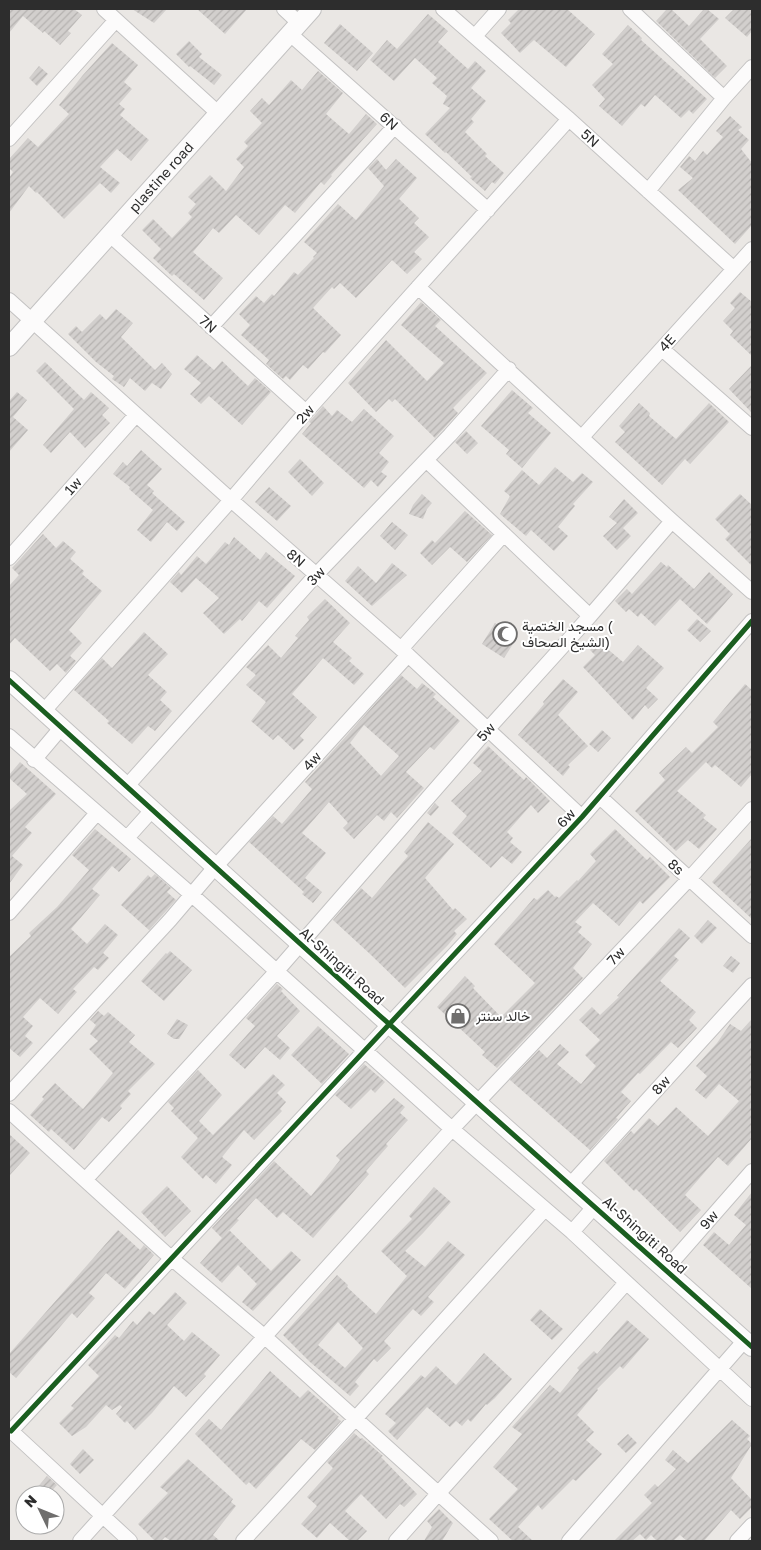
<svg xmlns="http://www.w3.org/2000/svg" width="761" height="1550" viewBox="0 0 761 1550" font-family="'Golos Text',Vazirmatn,sans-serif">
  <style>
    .building { fill: url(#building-hatch); fill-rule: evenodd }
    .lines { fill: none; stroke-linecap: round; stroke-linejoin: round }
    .minor-casing { stroke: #c3c2c2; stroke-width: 16 }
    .tertiary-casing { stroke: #c3c2c2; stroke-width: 20 }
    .minor { stroke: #fcfbfb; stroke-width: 14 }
    .tertiary { stroke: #fcfbfb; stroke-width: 18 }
    .cycleway-casing { stroke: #fff; stroke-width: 8 }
    .cycleway { stroke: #1b5e20; stroke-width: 5 }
    .labels { text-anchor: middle; stroke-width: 4; stroke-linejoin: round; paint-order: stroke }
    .street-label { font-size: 14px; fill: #2d2d2d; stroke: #fff }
    .poi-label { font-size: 14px; fill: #2d2d2d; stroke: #fff; text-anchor: start }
  </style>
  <defs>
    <pattern id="building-hatch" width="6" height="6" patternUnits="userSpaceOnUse" patternTransform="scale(1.25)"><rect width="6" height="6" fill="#d2cfcd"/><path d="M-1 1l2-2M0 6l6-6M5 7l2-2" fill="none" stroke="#b5b2b0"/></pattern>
  </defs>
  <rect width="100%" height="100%" fill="#eae7e4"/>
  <!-- building -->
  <path class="building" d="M9,9H74L82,15L68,31L71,33L60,45L44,31L43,33L23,16L9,33Z
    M132,9H167L154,23Z
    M197,9H247L225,34Z
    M519,9H567L595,34L566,67L534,40L520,53L501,33L511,23L508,20Z
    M667,9H671L689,26L704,9H707L719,19L700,39L727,66L715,78L656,21Z
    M734,9H752V31L747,37L725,18Z
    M428,14L448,31L438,42L468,69L475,61L486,71L471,88L486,101L471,119L474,122L465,132L487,154L485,156L504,173L495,184L492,182L485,191L470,178L472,177L446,152L445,153L425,134L450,108L443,104L447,96L432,83L437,78L415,58L394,81L370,60L387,40L397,49Z
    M340,24L373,53L357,71L324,43Z
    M628,25L642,38L641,40L707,99L693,114L689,110L681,118L655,95L645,107L641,104L622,126L599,106L605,99L592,85L613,64L602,54Z
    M189,41L202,54L199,57L222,75L214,85L190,66L189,67L176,54Z
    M112,43L138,65L124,82L132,89L119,104L125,109L120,115L149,140L131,161L117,149L100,167L120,183L111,193L100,183L64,219L37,192L36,193L29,186L9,213V178L13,172L9,168V159L28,138L38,147L69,114L59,105L83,75Z
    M39,66L48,74L37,86L29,78Z
    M318,71L343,93L326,114L349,134L366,114L377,124L331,175L332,176L324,185L321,182L295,213L285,205L259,235L236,215L219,233L213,228L193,252L223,278L204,300L174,274L172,276L153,258L161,249L142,230L153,219L172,238L192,217L188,213L196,204L188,197L210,175L226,191L244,167L236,159L248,146L244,142L262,123L250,111L262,98L269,105L291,80L302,90Z
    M730,116L742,127L738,130L749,140L741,149L752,163V225L735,244L678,190L693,178L680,167L689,156L695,161L703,151L707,155L723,137L716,131Z
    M377,159L386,170L396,159L417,178L399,199L419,218L414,223L429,237L414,252L422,259L407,274L392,260L356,298L340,283L334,289L332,287L313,308L341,335L325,353L323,352L308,369L303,365L290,380L286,376L283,379L266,364L269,360L241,335L250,325L239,314L256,296L264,303L272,294L274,296L294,272L298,275L314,258L313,257L317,253L304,242L338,204L356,220L384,186L368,168Z
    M740,292L752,302V356L730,335L733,331L723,321L735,308L730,303Z
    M421,302L441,320L435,326L487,373L453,408L458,413L435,438L395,399L392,402L389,399L376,412L348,383L386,340L427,381L444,363L401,325Z
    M116,309L133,323L121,337L155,370L162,363L172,374L161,389L152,383L145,391L130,378L124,387L112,379L114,376L96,362L68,334L76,326L82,332L100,314L106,320Z
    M197,355L214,370L222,361L248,386L255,378L271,392L242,425L209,396L201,404L190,394L201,383L184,369Z
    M45,362L84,400L91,392L109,408L102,415L110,423L85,448L70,432L51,453L43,445L74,409L36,371Z
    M752,365V413L729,389Z
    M512,390L533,408L528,413L551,433L522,468L506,454L509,450L481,426Z
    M17,392L27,400L13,417L28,430L9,452V401Z
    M639,403L650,413L649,416L676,439L709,403L729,422L690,464L685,459L662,485L615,442L625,432L619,426Z
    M323,406L332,416L337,410L352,422L364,409L394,436L379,453L389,462L381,472L387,476L378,487L371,480L364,488L302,434L311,423L309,422Z
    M466,431L478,443L467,454L455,442Z
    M141,450L162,469L147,485L154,491L152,493L185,522L177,531L167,522L151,542L137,530L153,510L129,489L130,487L113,474L123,462L127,466Z
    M300,459L324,483L312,496L288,472Z
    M555,467L573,482L582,473L593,482L573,504L575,506L558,527L568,536L554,551L531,530L526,536L500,514L510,496L504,491L522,470L539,485Z
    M269,487L291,506L277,521L255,502Z
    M422,494L432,503L427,509L423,519L409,514L413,505Z
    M740,494L752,505V566L725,539L730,534L715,519Z
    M624,499L638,513L623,528L621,526L631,536L617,550L603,536L617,523L609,517Z
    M465,511L492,535L467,562L450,547L432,565L420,553L432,540L435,543Z
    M392,522L408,535L395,550L380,536Z
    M43,534L56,548L63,541L76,552L70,559L84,571L82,574L102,591L69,630L82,643L70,656L76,661L66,673L57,664L50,671L15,638L9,645V586L19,575L12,568Z
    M234,537L260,560L266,552L295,576L267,608L259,601L242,621L240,619L224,634L203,613L219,598L196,578L182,593L170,582L179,572L181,575L197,556L206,564L225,542L229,545Z
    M661,562L667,567L668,565L694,589L709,572L733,594L707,624L680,599L655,626L641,613L638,617L629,609L626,612L615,601L627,589L632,594Z
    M392,563L407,575L372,606L345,581L358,566L376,583Z
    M325,599L350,623L333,642L352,658L349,661L364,674L354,685L323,658L292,694L317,717L300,736L304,740L294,750L278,735L273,740L251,721L266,702L246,685L256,675L246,667L268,645L281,658L298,638L295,636L309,620L307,617Z
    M697,619L711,631L700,642L687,630Z
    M495,623L514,636L510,643L513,644L504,658L482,644Z
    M144,632L168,654L148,675L167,692L160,700L172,711L155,731L148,726L132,744L107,723L109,721L74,690L102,658L112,668Z
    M598,641L623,662L638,645L664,668L646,688L658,699L648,709L645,705L633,720L583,667L595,655L590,650Z
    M401,675L417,689L422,683L436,694L433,697L460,721L434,750L430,747L406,772L424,788L397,818L391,812L384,821L377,815L354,839L343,828L348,823L329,802L302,833L326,853L305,878L322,892L313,903L302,894L304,892L249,842L273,816L282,824L312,789L305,782ZM364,725L399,756L381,776L350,743Z
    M563,679L578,692L558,715L588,746L568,765L570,767L563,776L518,735L544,704L543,702Z
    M745,684L752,690V774L741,787L715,765L712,768L706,762L677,791L706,815L703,818L717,829L699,849L688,840L676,851L635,811L665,780L659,773L686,747L692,753L718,727L713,722Z
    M602,730L611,738L598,752L589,744Z
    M488,746L524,780L526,777L550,801L538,813L531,805L507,832L513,838L510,842L522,852L512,864L502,856L491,868L452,833L467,816L451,801L482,771L473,763Z
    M20,762L56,794L25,827L32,833L12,856L23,865L9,884V811L27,794L9,778V775Z
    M435,803L439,807L431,816L427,813Z
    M428,822L454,844L425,878L453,910L455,908L467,919L454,931L457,934L448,945L405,988L370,954L333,920L361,888L372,898L408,856L404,852Z
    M95,829L131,859L119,872L112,866L92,889L100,895L71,929L87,944L105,924L118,935L103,953L109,958L98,970L94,967L73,989L77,992L58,1014L40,998L23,1017L33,1026L25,1036L33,1043L20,1057L9,1048V957L31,936L29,933L57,907L89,870L72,855Z
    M615,829L647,860L650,857L670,877L643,904L640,901L619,926L593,903L575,922L582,927L578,932L592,944L573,968L583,978L497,1068L482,1055L485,1052L437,1007L465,976L475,986L473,988L501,1017L535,983L494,944L534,898L537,900L548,890L555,897L556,896L559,898L577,880L578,881L596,861L590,854Z
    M752,838V919L712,882Z
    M155,874L171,888L167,892L176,900L149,930L121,905L148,875L151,878Z
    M708,920L717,928L702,944L694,936Z
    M679,928L690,938L674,956L679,960L660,981L696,1012L689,1020L697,1028L678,1048L671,1042L640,1074L638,1073L621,1092L631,1101L616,1118L618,1119L590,1150L510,1080L539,1050L547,1058L560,1044L569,1052L557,1064L581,1084L596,1066L585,1055L600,1040L579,1020L592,1007L600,1015L619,997L617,996Z
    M170,951L192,970L164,1001L141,981L166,953L167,954Z
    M731,956L740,963L733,973L723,966Z
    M277,984L283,989L281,991L300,1011L277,1036L290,1048L280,1060L265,1047L245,1069L229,1055L255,1026L246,1018Z
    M98,1011L104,1016L108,1012L135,1035L129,1042L155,1064L128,1091L131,1094L120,1106L122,1108L109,1122L102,1117L74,1150L51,1129L49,1132L30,1115L44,1099L42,1097L55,1083L83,1109L113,1073L89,1049L98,1041L90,1034L96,1025L90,1020Z
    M177,1019L188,1025L179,1039H174L167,1034Z
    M752,1019V1138L728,1166L718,1157L685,1195L701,1210L680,1232L636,1189L634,1191L604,1161L631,1131L634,1134L649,1118L658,1126L676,1107L708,1136L739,1101L719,1084L706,1099L695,1090L707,1076L696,1066L717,1043L730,1024L741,1031Z
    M318,1026L349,1054L322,1084L291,1055Z
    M364,1064L385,1082L375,1093L371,1089L351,1109L335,1095Z
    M198,1070L222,1095L199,1121L213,1135L273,1074L285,1085L277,1093L286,1102L280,1109L282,1111L254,1140L244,1130L222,1157L232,1165L216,1184L206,1175L203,1179L181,1157L198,1138L171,1111L174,1108L168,1102Z
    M394,1098L405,1107L400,1113L408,1120L386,1144L388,1146L366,1171L369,1174L313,1238L283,1212L277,1218L256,1198L237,1219L239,1220L222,1238L212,1228L274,1161L311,1196L340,1160L336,1156Z
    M9,1134L30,1153L9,1176Z
    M167,1186L191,1211L165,1237L141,1212Z
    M434,1187L451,1202L423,1233L405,1251L425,1267L448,1241L465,1255L428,1297L434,1302L421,1316L413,1309L384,1341L391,1348L377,1362L374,1359L355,1382L359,1386L350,1396L310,1362L283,1335L337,1275L348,1285L347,1287L376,1314L407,1276L381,1251L412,1219L409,1216ZM338,1322L363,1348L345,1368L318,1345Z
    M752,1192V1289L703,1245L714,1232L729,1245L746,1225L734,1215Z
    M118,1230L140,1250L144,1245L154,1255L125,1289L106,1273L89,1293L95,1298L77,1318L72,1313L16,1378L9,1372V1354Z
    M229,1230L271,1271L291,1251L301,1260L253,1311L242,1302L257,1284L238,1265L222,1283L200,1263Z
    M175,1292L187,1303L167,1325L184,1341L192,1332L220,1355L204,1374L206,1376L186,1397L174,1386L152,1413L135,1430L127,1421L125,1423L116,1414L122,1407L120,1405L112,1410L106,1405L86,1427L72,1436L59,1423L74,1408L71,1406L99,1376L88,1365L115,1335L119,1338L133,1321L137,1325L149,1311L154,1315Z
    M540,1309L563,1329L552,1340L530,1320Z
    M627,1320L649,1339L623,1369L620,1366L597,1389L598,1390L577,1415L594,1432L586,1440L602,1454L576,1481L573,1479L542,1510L538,1505L518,1527L533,1541H513L489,1519L518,1489L493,1467L522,1434L512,1427L550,1385L560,1393L579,1370L577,1368L594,1351L597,1354Z
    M484,1353L512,1379L495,1398L487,1405L486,1404L471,1422L468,1419L462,1426L456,1421L450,1427L427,1407L397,1440L388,1431L396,1423L385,1414L421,1375L425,1378L436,1366L456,1385Z
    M270,1371L300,1398L308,1390L339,1417L337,1418L341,1421L315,1450L301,1439L256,1489L249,1482L246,1485L195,1434L209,1419L221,1430Z
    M732,1420L750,1436L747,1439L752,1444L731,1478L752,1500V1507L740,1519L731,1510L704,1541H687L680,1535L673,1541H657L651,1535L646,1540L640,1534L632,1541H614L652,1503L644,1495L655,1484L658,1487L676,1469L665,1460L673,1450L688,1463Z
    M354,1433L361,1439L362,1438L383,1456L381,1457L417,1494L404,1507L400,1504L386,1519L361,1494L345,1511L367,1531L357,1541H350L330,1523L317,1538L301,1524L317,1506L307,1497L333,1468L327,1462Z
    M628,1434L637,1443L626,1453L617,1444Z
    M83,1449L94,1460L80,1474L70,1464Z
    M188,1459L233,1499L231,1502L236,1506L213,1535L220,1541H171L165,1537L161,1541H155L138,1524L168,1493L160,1487Z
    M47,1476L57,1485L48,1495H43L36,1489Z
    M439,1509L453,1523L442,1541H424L432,1527L427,1521Z"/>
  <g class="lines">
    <!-- minor casing -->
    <g class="minor-casing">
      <path id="minor" d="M104,9L218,113
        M284,9L299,23
        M443,9L569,119L734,269
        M630,9L724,98
        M289,33L488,210
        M475,36L499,9
        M9,139L116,20
        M648,191L724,98L752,67
        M110,235L306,412
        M418,287L672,521L752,592
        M9,300L231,500L408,655L582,817
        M211,327L395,126
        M662,349L752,428
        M582,437L752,249
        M426,460L590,616
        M9,558L136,415
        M401,649L504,534
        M43,712L231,500L306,412L569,119
        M9,736L192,895L452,1129L572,1232L752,1399
        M34,760L61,728
        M127,786L316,575L450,435L509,369
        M600,797L752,936
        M127,838L153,809
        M9,913L97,813
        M9,1094L170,920L216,866L408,655
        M9,1111L171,1258L264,1336L491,1541
        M85,1180L276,972L488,729L590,616L672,521
        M570,1185L752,985
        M572,1232L595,1206
        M666,1269L752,1171
        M9,1429L130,1541
        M11,1431L582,817L752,621
        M80,1541L452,1129L689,879L752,809
        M243,1541L355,1419L545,1209
        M396,1541L626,1283
        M569,1541L745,1340
        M737,1541L752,1525"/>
    </g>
    <!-- tertiary casing -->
    <g class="tertiary-casing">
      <g id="tertiary">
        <path id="s1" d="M9,347L312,9"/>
        <path d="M9,680L379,1015L752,1347"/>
      </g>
    </g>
    <!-- minor -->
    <use href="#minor" class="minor"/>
    <!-- tertiary -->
    <use href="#tertiary" class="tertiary"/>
    <!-- cycleway casing -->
    <g class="cycleway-casing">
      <path id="cycleway" d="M9,680L379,1015L752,1347
        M11,1431L582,817L752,621"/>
    </g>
    <!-- cycleway -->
    <use href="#cycleway" class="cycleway"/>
  </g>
  <!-- icons -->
  <defs>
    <g id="mosque-ring" transform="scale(1.25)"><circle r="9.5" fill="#fff" stroke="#6f6e6d" stroke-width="1.5"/><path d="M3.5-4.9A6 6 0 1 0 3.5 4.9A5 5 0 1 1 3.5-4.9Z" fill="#6f6e6d"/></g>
    <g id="shop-ring" transform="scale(1.25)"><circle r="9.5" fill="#fff" stroke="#6f6e6d" stroke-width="1.5"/><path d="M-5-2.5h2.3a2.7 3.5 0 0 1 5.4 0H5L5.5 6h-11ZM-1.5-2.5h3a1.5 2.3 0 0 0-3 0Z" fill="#6f6e6d"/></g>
  </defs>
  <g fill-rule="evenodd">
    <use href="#mosque-ring" x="505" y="634"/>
    <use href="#shop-ring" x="458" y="1016"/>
  </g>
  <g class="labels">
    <!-- street labels -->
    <g class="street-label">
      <text transform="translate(389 121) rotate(42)" y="5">6N</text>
      <text transform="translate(590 138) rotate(42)" y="5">5N</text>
      <text dy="5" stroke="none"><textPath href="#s1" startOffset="228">plastine road</textPath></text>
      <text transform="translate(208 324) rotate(42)" y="5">7N</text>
      <text transform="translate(667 343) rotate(-48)" y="5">4E</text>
      <text transform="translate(305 414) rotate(-49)" y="5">2w</text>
      <text transform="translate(73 486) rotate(-48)" y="5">1w</text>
      <text transform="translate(296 558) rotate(41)" y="5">8N</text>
      <text transform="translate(316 576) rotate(-47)" y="5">3w</text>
      <text transform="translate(486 732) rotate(-48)" y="5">5w</text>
      <text transform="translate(312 761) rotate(-48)" y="5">4w</text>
      <text transform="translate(566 818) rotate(-47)" y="5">6w</text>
      <text transform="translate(676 867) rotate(42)" y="5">8s</text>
      <text transform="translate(616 956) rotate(-47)" y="5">7w</text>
      <text transform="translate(342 966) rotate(42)" y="5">Al-Shingiti Road</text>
      <text transform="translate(661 1085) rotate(-48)" y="5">8w</text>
      <text transform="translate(709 1220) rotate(-49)" y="5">9w</text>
      <text transform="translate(645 1235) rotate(42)" y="5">Al-Shingiti Road</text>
    </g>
    <!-- poi labels -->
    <g class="poi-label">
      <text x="522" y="631">مسجد الختمية (<tspan x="522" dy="16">الشيخ الصحاف)</tspan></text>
      <text x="476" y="1021">خالد سنتر</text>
    </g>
  </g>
  <!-- border -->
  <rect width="761" height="1550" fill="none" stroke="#2d2d2d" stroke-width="20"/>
  <!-- north arrow -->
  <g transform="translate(40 1510) rotate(313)"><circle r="24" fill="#ffffff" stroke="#ababab"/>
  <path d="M0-4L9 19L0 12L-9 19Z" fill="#6f6e6d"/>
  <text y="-8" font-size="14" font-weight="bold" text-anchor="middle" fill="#2d2d2d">N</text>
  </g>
</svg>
